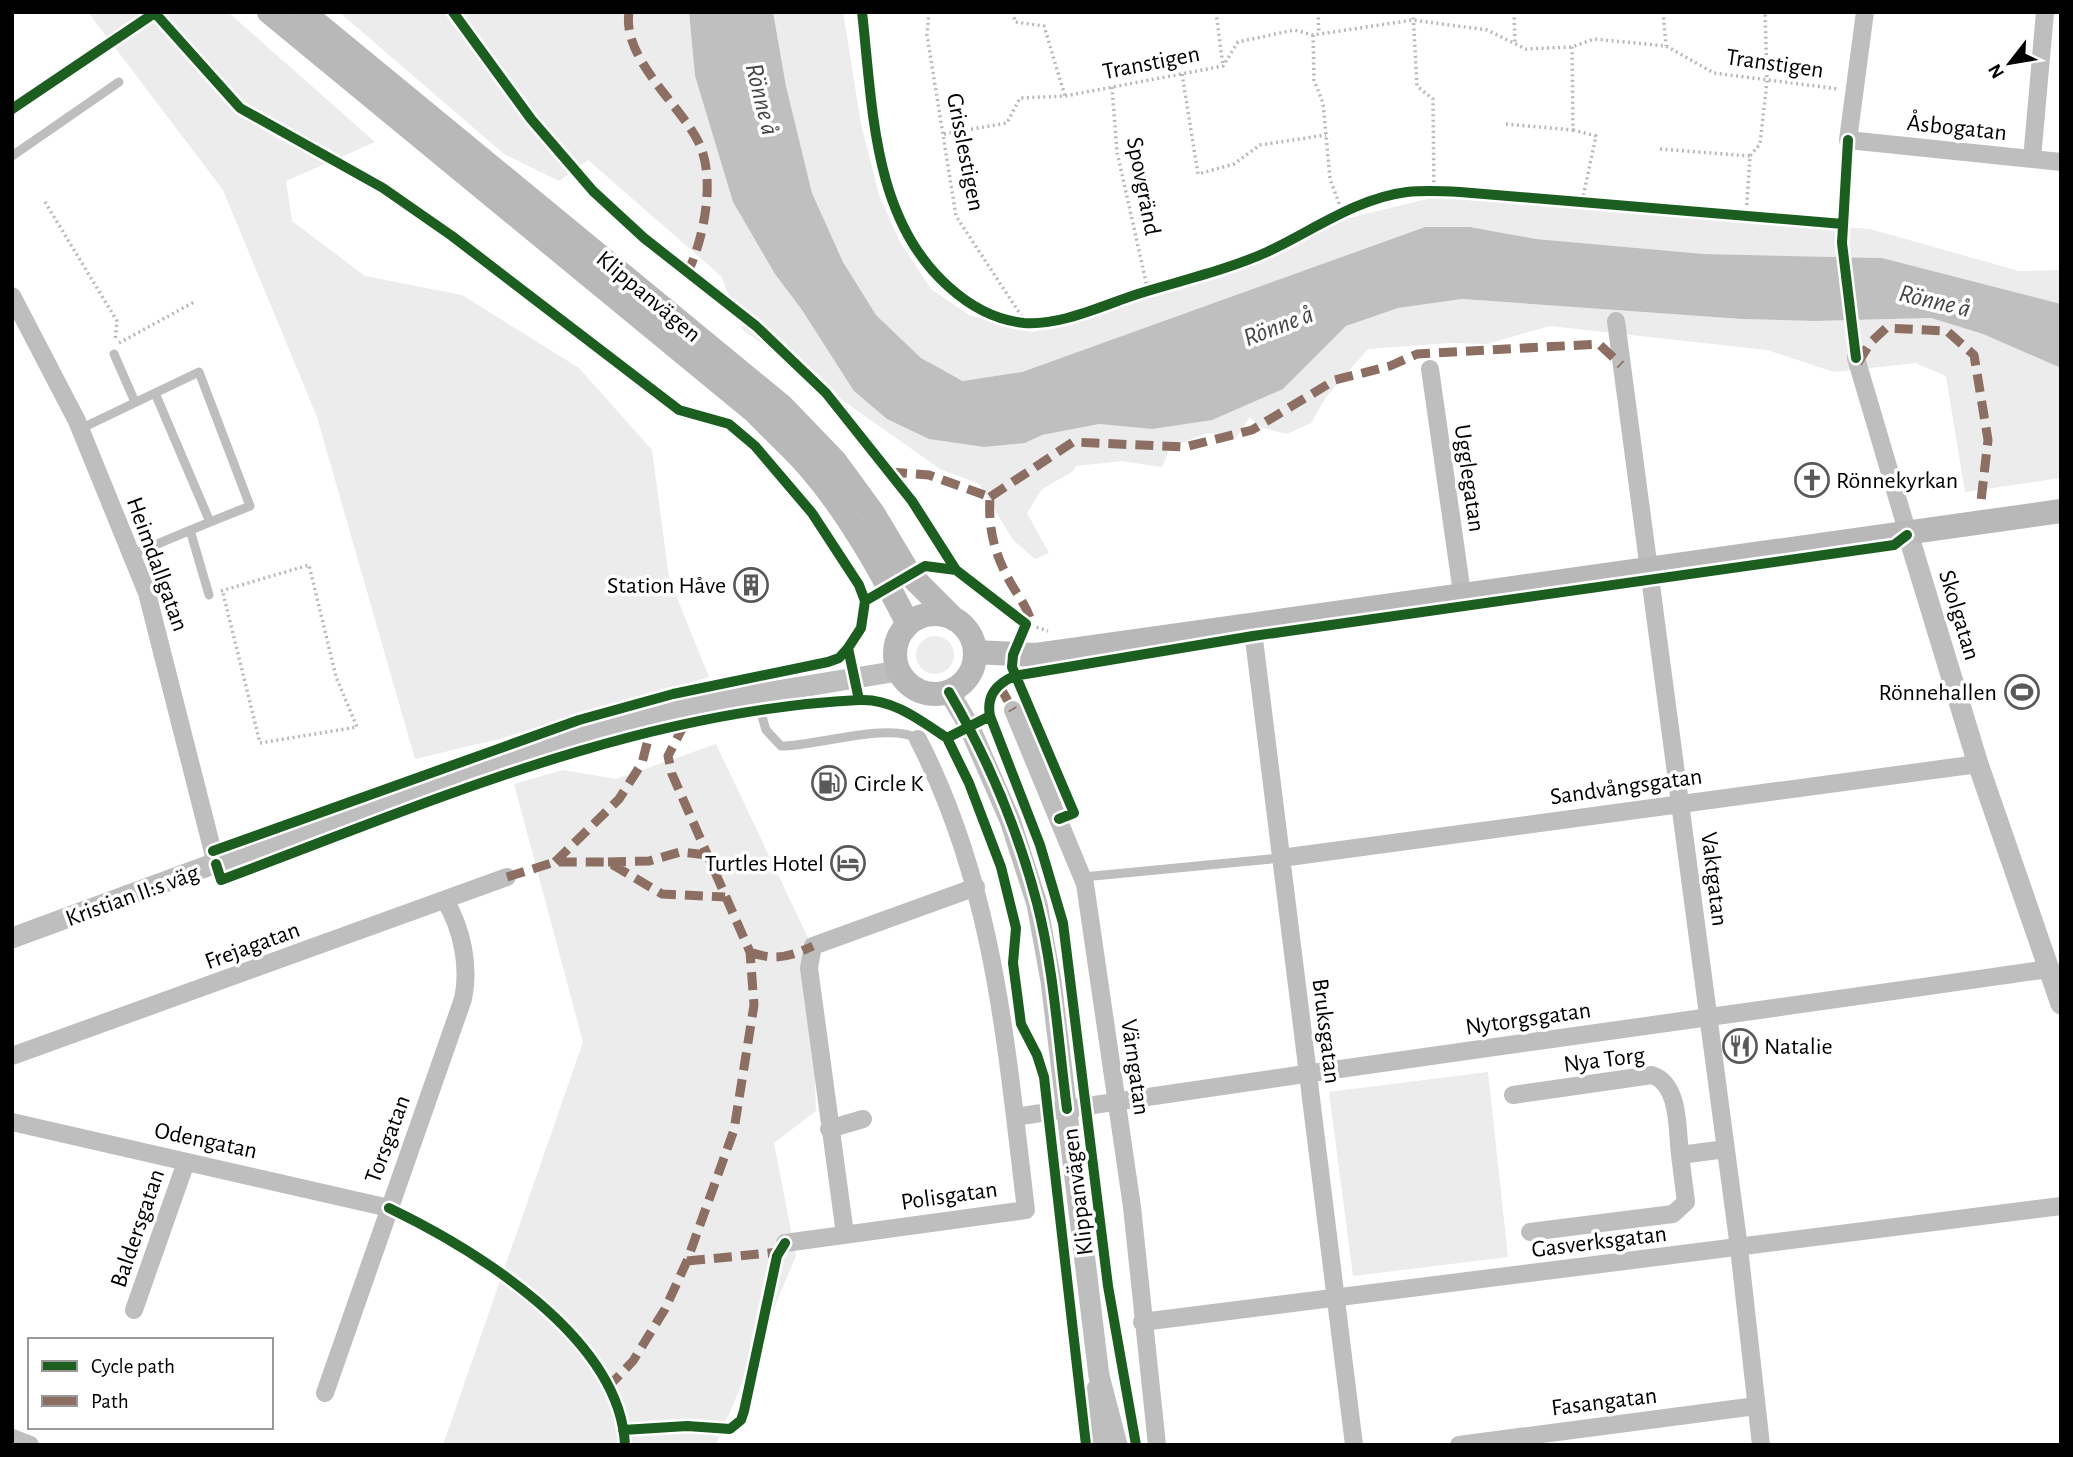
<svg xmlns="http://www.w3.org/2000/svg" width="2073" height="1457" viewBox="0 0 2073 1457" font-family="'Alegreya Sans',sans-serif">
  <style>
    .green { fill: #ececec }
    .water { fill: #bfbfbf }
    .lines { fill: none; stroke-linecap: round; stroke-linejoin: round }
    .path { stroke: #b9b9b9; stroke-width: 3.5; stroke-dasharray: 2 3.5; stroke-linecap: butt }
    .service { stroke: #bebebe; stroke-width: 9 }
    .minor { stroke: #bebebe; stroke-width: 18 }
    .tertiary { stroke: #bebebe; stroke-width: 21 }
    .secondary { stroke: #b8b8b8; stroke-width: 24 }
    .quiet { stroke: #8d6e63; stroke-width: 9; stroke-dasharray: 18 9; stroke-linecap: butt }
    .cycleway-casing { stroke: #fff; stroke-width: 15 }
    .cycleway { stroke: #1b5e20; stroke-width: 10 }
    .labels { text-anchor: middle; stroke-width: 7; stroke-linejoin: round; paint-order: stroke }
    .street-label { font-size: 24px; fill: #000; stroke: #fff }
    .poi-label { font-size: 24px; fill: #000; stroke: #fff; text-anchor: start }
    .water-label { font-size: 26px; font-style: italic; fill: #444; stroke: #fff }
  </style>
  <rect width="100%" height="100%" fill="#fff"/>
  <!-- green -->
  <path class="green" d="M88,12H228L375,142L286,181L292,221L365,276L462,295L579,368L652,450L669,578L709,677L499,739L415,759L317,417L223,190Z
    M339,12H689L695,76L733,202L775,274L802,310L929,439L984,447L1025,443L1042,435L1099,424L1152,429L1283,389L1346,326L1398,308L1462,299L1742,319L1814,321L1931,318L1983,334L2061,368V478L1965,492L1946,376L1915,363L1834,372L1767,350L1550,326L1487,344L1450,343L1368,349L1326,397L1311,423L1287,434L1259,427L1250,417L1236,438L1207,433L1170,448L1162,467L1122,461L1076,466L1072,472L1042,489L1027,513L1049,553L1035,559L1013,540L979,484L940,469L743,330L721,276L588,160L559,181L504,154Z
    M773,12H843L861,124L879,195L900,242L931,289L969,315L1032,332L1217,278L1276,254L1345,219L1439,196L1525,205L1870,229L2019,271L2061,270V304L1882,258L1704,254L1536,239L1470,227H1425L1022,372L964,381L921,358L876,315L843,262L812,193L786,86Z
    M916 655a19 19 0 1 1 38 0a19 19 0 1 1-38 0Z
    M716,744L810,942L816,1111L774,1143L796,1256L716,1445H443L583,1042L514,784L563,770L616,779Z
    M1488,1072L1508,1257L1353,1276L1329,1092Z"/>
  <!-- water -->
  <path class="water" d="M689,12H773L786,86L812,193L843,262L876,315L921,358L963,381L1022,372L1425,227H1470L1536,239L1704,254L1882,258L2061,304V368L1983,334L1931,318L1814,321L1742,319L1462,299L1398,308L1346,326L1283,389L1212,420L1152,429L1099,424L1042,435L1025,443L984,447L929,439L887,419L854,391L802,310L775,274L733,202L695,76Z"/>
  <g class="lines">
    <!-- path -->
    <path class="path" d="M929,12L927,35L956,216L1026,323
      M1013,12L1015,22L1044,26L1065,96
      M1216,12L1223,66
      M1318,12L1319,34
      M1413,12L1417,86L1433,99L1434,191
      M1514,12L1515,44
      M1663,12L1666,46
      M12,15L16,12
      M1313,35L1314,80L1323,103L1330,179L1343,214
      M1182,74L1198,174L1234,164L1260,145L1326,135
      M1112,87L1117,152L1148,291
      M1506,124L1573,130L1572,47
      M1573,130L1596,136L1582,202
      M944,134L1007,123L1020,98L1065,96L1223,66L1238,42L1294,30L1313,35L1413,20L1487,30L1526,49L1572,47L1594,39L1666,46L1714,73L1839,89
      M1660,149L1750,156
      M45,202L117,321L115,341
      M1746,216L1750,156L1760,144L1767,81L1765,12
      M119,343L196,301
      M221,591L309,565L336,677L357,727L260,743L223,593
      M1026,624L1048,631"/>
    <!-- service -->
    <path class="service" d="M12,156L119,82
      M114,354L135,402
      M80,429L199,372L250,506L210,522L155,393
      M190,530L209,595
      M131,555L210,522
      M756,696L766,730L781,746C812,747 892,721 918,739
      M1083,877L1281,858
      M723,1428L730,1429L741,1420L777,1256L785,1243"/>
    <!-- minor -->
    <path class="minor" d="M1865,12L1848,140L2061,162
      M2032,159L2045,12
      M12,296L77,421L147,593L216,864
      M1616,321L1739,1248L1761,1445
      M1856,358L1908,534
      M1430,369L1462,593
      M1252,623L1354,1445
      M1013,710L1085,884L1132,1207L1157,1445
      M1281,858L1978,764
      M12,1056L507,877
      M1513,1095L1652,1075C1680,1084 1677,1130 1680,1155
      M1015,1117C1359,1064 1704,1019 2048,969
      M12,1122L389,1208
      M829,1129L863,1119
      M1530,1232L1673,1214L1686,1202L1680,1155L1726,1149
      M845,1234L809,968L813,946L976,887
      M785,1243L1026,1210C1006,1046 995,889 918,739
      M134,1310L186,1162
      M1142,1322L2061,1206
      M325,1393L463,999C470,966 462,929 445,900
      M12,1438L30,1445
      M1459,1445L1756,1406"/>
    <!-- tertiary -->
    <path class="tertiary" d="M1908,534L1978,764L2061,1004
      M949,692L969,726L1010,820L1037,904L1051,981L1099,1376L1117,1445
      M12,938L330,821L597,731L697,704L898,671
      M1097,1445L1094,1408L1097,1389"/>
    <!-- secondary -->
    <path class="secondary" d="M269,12L755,412C772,430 791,447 808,466C848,512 880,569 908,624
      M303,12L782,406L835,461L873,513L910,575L954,619
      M895 654a40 40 0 1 1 80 0a40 40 0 1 1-80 0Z
      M975,652L1036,655L2061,511"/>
    <!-- quiet -->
    <path class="quiet" d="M629,12C622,59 680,104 699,143C716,179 704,239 687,274
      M1858,363L1870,343L1886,328L1947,331L1974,355L1988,440L1981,501
      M889,472L929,475L990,497C988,527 994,552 1008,578C1015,592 1025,603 1030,618L1026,624
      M990,497L1073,442L1185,447L1252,430L1335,380L1390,366L1417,354L1599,344L1621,365
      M999,685L1013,710
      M555,862L619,799L642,763L650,732
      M608,862L649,861L680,852L708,855
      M507,877L555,862H608L662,894L725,897
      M750,952C775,961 789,957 813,946
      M687,1261L780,1252
      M607,1388L633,1361L665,1309L687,1261L734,1130L754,1005L750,952L672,774L668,756L684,725"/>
    <!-- cycleway casing -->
    <g class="cycleway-casing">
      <path id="cycleway" d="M453,12L531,119L593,191L644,238L756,326L826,393L912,501L956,570L1026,624L1013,655L1012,667L1074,813L1059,819
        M862,12C873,107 872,219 949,287C970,306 995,320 1024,323C1062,326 1105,304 1141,293C1183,280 1227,270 1267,252C1312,231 1357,198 1407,192C1425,190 1443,191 1460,192L1843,224
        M155,13L240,108L383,188L452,236L679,410L729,424L755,446L812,513L859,585L865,601
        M12,109L156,12
        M1848,140L1842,243L1856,358
        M956,570L925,566L865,601L861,628L848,648L859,700C892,698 920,720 947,738L990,716C986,695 997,684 1014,676L1253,636L1894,545L1907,535
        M949,692C987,757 1018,830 1037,903C1054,969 1058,1041 1067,1109
        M990,716L1040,845L1063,923L1108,1286L1136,1445
        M947,738L969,783L1001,867L1016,928L1013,963L1021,1024L1037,1055L1044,1077L1086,1445
        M213,851L579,720L673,694L828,662L839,658L848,648
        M216,864L221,880C428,803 635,711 859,700
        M389,1208C474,1249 620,1337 625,1445
        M623,1430L687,1426L730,1429L741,1420L744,1411L777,1256L785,1243"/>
    </g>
    <!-- cycleway -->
    <use href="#cycleway" class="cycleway"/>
  </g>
  <!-- icons -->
  <defs>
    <g id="church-ring" transform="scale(1.75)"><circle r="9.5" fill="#fff" stroke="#595959" stroke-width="1.5"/><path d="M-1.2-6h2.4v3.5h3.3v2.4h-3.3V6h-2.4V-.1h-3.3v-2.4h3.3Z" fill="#595959"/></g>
    <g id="building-ring" transform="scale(1.75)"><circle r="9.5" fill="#fff" stroke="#595959" stroke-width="1.5"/><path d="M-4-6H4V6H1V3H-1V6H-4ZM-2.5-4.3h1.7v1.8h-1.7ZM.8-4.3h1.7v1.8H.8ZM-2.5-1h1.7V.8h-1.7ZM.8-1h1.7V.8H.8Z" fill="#595959"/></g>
    <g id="stadium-ring" transform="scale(1.75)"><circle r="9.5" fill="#fff" stroke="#595959" stroke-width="1.5"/><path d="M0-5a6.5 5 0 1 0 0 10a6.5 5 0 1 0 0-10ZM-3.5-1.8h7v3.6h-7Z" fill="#595959"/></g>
    <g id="fuel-ring" transform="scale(1.75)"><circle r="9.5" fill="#fff" stroke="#595959" stroke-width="1.5"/><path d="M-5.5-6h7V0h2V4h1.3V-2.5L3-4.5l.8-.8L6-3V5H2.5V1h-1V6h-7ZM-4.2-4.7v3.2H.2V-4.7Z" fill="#595959"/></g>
    <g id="hotel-ring" transform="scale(1.75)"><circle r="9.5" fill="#fff" stroke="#595959" stroke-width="1.5"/><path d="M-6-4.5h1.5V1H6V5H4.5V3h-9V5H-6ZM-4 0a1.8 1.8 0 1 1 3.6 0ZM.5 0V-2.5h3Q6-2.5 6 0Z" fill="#595959"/></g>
    <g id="restaurant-ring" transform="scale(1.75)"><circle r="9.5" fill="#fff" stroke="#595959" stroke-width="1.5"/><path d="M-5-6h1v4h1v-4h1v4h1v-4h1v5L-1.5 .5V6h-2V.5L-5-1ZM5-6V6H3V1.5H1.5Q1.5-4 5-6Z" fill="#595959"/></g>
  </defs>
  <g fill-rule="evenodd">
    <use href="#church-ring" x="1812" y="480"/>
    <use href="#building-ring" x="751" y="585"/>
    <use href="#stadium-ring" x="2022" y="692"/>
    <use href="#fuel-ring" x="829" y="783"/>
    <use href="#hotel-ring" x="848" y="863"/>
    <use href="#restaurant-ring" x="1740" y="1046"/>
  </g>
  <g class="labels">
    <!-- street labels -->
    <g class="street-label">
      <text transform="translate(1151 62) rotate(-11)" y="8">Transtigen</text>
      <text transform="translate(1775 63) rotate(8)" y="8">Transtigen</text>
      <text transform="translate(1957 127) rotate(6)" y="8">Åsbogatan</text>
      <text transform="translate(966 152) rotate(79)" y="8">Grisslestigen</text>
      <text transform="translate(1144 186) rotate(79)" y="8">Spovgränd</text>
      <text transform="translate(649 296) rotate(40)" y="8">Klippanvägen</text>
      <text transform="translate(1470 478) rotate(82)" y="8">Ugglegatan</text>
      <text transform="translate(158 564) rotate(70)" y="8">Heimdallgatan</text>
      <text transform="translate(1960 615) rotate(73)" y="8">Skolgatan</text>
      <text transform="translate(1626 786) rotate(-8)" y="8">Sandvångsgatan</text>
      <text transform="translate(1715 879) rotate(83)" y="8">Vaktgatan</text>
      <text transform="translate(132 895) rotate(-20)" y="8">Kristian II:s väg</text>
      <text transform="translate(252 945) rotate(-20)" y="8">Frejagatan</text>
      <text transform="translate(1528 1018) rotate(-8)" y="8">Nytorgsgatan</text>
      <text transform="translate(1327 1031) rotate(83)" y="8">Bruksgatan</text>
      <text transform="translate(1604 1059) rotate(-7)" y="8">Nya Torg</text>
      <text transform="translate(1136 1067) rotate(82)" y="8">Värngatan</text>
      <text transform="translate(387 1139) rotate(-70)" y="8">Torsgatan</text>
      <text transform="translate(206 1140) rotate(12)" y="8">Odengatan</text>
      <text transform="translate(1077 1192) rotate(-97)" y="8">Klippanvägen</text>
      <text transform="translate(949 1195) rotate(-8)" y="8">Polisgatan</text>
      <text transform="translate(137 1228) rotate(-71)" y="8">Baldersgatan</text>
      <text transform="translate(1599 1241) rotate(-7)" y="8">Gasverksgatan</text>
      <text transform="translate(1604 1401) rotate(-7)" y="8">Fasangatan</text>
    </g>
    <!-- poi labels -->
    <g class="poi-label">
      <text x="1836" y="488">Rönnekyrkan</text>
      <text x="726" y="593" text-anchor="end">Station Håve</text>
      <text x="1997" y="700" text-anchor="end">Rönnehallen</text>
      <text x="854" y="791">Circle K</text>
      <text x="824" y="871" text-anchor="end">Turtles Hotel</text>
      <text x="1764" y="1054">Natalie</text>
    </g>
    <!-- water labels -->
    <g class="water-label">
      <text transform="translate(763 99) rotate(76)" y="9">Rönne å</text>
      <text transform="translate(1935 300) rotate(13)" y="9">Rönne å</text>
      <text transform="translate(1278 325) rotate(-21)" y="9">Rönne å</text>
    </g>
  </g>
  <!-- border -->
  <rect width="2073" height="1457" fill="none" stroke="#000000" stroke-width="28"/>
  <!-- legend -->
  <rect x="28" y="1338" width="245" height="91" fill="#ffffff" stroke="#999999" stroke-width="2"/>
  <rect x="42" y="1361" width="35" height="10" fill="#1b5e20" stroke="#999999" stroke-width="2"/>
  <text x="91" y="1373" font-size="21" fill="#000000">Cycle path</text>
  <rect x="42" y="1396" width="35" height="10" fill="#8d6e63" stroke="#999999" stroke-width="2"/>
  <text x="91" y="1408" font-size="21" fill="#000000">Path</text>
  <!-- north arrow -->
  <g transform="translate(2010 63) rotate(239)" stroke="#ffffff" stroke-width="5" paint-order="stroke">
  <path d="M0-5L12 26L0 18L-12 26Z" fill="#000000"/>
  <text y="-10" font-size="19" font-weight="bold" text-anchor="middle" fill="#000000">N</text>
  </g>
</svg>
